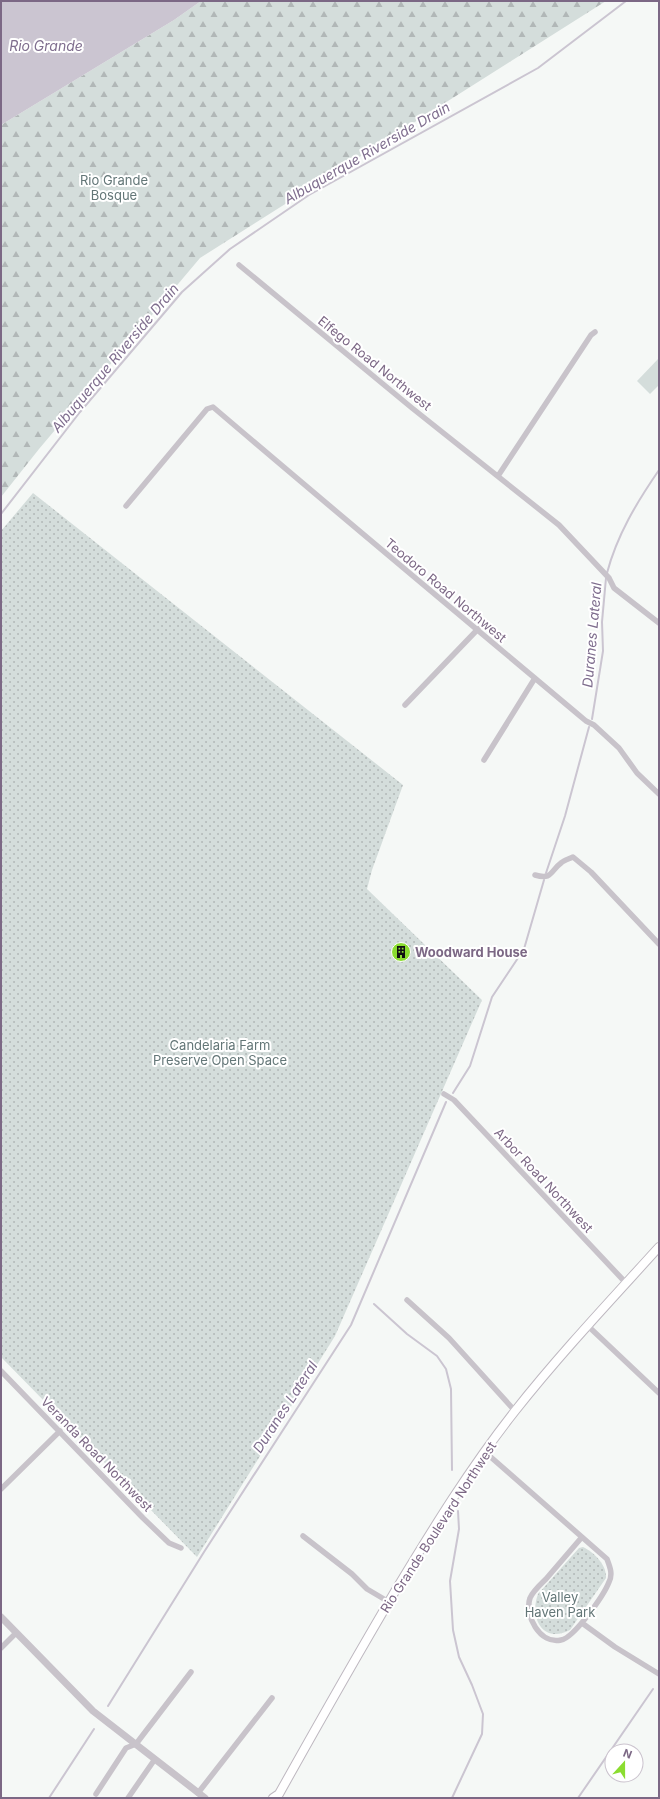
<svg xmlns="http://www.w3.org/2000/svg" width="660" height="1799" viewBox="0 0 660 1799" font-family="Inter,sans-serif">
  <style>
    .forest { fill: url(#forest-firs) }
    .park { fill: url(#park-dots) }
    .pitch { fill: #d4dddb }
    .water { fill: #cbc5d1 }
    .lines { fill: none; stroke-linecap: round; stroke-linejoin: round }
    .stream { stroke: #cbc5d1; stroke-width: 2 }
    .secondary-casing { stroke: #beb8c0; stroke-width: 10 }
    .minor { stroke: #c8c3ca; stroke-width: 5.5 }
    .tertiary { stroke: #c8c3ca; stroke-width: 7 }
    .secondary { stroke: #fff; stroke-width: 8 }
    .labels { text-anchor: middle; stroke-width: 4; stroke-linejoin: round; paint-order: stroke }
    .park-label { font-size: 13px; fill: #637677; stroke: #fff }
    .street-label { font-size: 13px; fill: #7c6885; stroke: #fff }
    .poi-label { font-size: 13px; font-weight: bold; fill: #7c6885; stroke: #fff; text-anchor: start }
    .water-label { font-size: 14px; font-style: italic; fill: #7f6e8e; stroke: #fff }
  </style>
  <defs>
    <pattern id="forest-firs" width="22" height="20" patternUnits="userSpaceOnUse"><rect width="22" height="20" fill="#d4dddb"/><path d="M5 1l3.5 6h-7zM16 11l3.5 6h-7z" fill="#b1b7b7"/></pattern>
    <pattern id="park-dots" width="8" height="8" patternUnits="userSpaceOnUse"><rect width="8" height="8" fill="#d4dddb"/><path d="M2 2h.1M6 6h.1" fill="none" stroke="#b1b7b7" stroke-width="1.8" stroke-linecap="round"/></pattern>
  </defs>
  <rect width="100%" height="100%" fill="#f5f8f6"/>
  <!-- forest -->
  <path class="forest" d="M201,1H606L200,258L39,449L1,497V125L174,20Z"/>
  <!-- park -->
  <path class="park" d="M33,493L403,785L372,870L367,889L482,1000L335,1336L197,1557L1,1357V531Z
    M583,1547C594,1552 607,1565 606,1578L570,1630C543,1644 529,1618 538,1594L579,1548Z"/>
  <!-- pitch -->
  <path class="pitch" d="M659,358V385L650,394L637,381Z"/>
  <!-- water -->
  <path class="water" d="M1,1H201L174,20L1,125Z"/>
  <g class="lines">
    <!-- stream -->
    <path class="stream" d="M1,514L80,412L182,292L230,249L309,195L538,68L626,1
      M607,573C617,535 637,502 659,470
      M592,719L603,651L602,622L606,578
      M546,873L565,816L589,727
      M453,1093L470,1066L492,997L524,949L544,880
      M374,1304L407,1334L437,1356L446,1369L451,1389L452,1470
      M108,1706L204,1552L351,1325L446,1102
      M49,1798L94,1729
      M452,1798L482,1734L483,1714L472,1685L459,1657L453,1630L450,1581L459,1529L458,1511
      M578,1798L653,1689"/>
    <!-- secondary casing -->
    <g class="secondary-casing">
      <path id="secondary" d="M273,1798L279,1794C317,1726 355,1659 394,1593C432,1530 470,1468 515,1411C560,1354 610,1301 659,1247"/>
    </g>
    <!-- minor -->
    <path class="minor" d="M239,265L412,408L559,525L609,578L614,588L659,623
      M498,476L591,335L595,332
      M126,506L207,409L213,407C337,513 461,616 586,721L594,725L619,748L637,773L659,794
      M405,705L478,629
      M484,760L535,678
      M535,875C553,880 550,871 561,863C564,860 569,859 573,857L591,872L659,944
      M444,1094L454,1100L626,1283
      M407,1300L449,1338L515,1411
      M588,1326L659,1393
      M1,1371L143,1518L169,1543L181,1548
      M485,1452L607,1559C610,1567 613,1574 609,1582C604,1595 574,1638 561,1640C540,1645 524,1615 530,1598C533,1591 541,1584 546,1579C558,1565 570,1551 582,1537
      M1,1489L60,1431
      M303,1536L352,1574L367,1589L389,1602
      M582,1623L615,1647L659,1674
      M1,1648L16,1633
      M198,1793L272,1698
      M96,1794L126,1748L136,1744L191,1672
      M128,1798L155,1759"/>
    <!-- tertiary -->
    <path class="tertiary" d="M1,1617L93,1711L205,1798"/>
    <!-- secondary -->
    <use href="#secondary" class="secondary"/>
  </g>
  <!-- icons -->
  <defs>
    <g id="building-disc" transform="scale(1)"><circle r="9.5" fill="#8bdd30" stroke="#fff"/><path d="M-4-6H4V6H1V3H-1V6H-4ZM-2.5-4.3h1.7v1.8h-1.7ZM.8-4.3h1.7v1.8H.8ZM-2.5-1h1.7V.8h-1.7ZM.8-1h1.7V.8H.8Z" fill="#111"/></g>
  </defs>
  <g fill-rule="evenodd">
    <use href="#building-disc" x="401" y="952"/>
  </g>
  <g class="labels">
    <!-- park labels -->
    <g class="park-label">
      <text x="114" y="185">Rio Grande<tspan x="114" dy="15">Bosque</tspan></text>
      <text x="220" y="1050">Candelaria Farm<tspan x="220" dy="15">Preserve Open Space</tspan></text>
      <text x="560" y="1602">Valley<tspan x="560" dy="15">Haven Park</tspan></text>
    </g>
    <!-- street labels -->
    <g class="street-label">
      <text transform="translate(375 363) rotate(39)" y="5">Elfego Road Northwest</text>
      <text transform="translate(446 590) rotate(40)" y="5">Teodoro Road Northwest</text>
      <text transform="translate(544 1180) rotate(47)" y="5">Arbor Road Northwest</text>
      <text transform="translate(97 1454) rotate(46)" y="5">Veranda Road Northwest</text>
      <text transform="translate(438 1527) rotate(-57)" y="5">Rio Grande Boulevard Northwest</text>
    </g>
    <!-- poi labels -->
    <g class="poi-label">
      <text x="415" y="957">Woodward House</text>
    </g>
    <!-- water labels -->
    <g class="water-label">
      <text x="46" y="51">Rio Grande</text>
      <text transform="translate(367 153) rotate(-30)" y="5">Albuquerque Riverside Drain</text>
      <text transform="translate(115 358) rotate(-50)" y="5">Albuquerque Riverside Drain</text>
      <text transform="translate(592 635) rotate(-85)" y="5">Duranes Lateral</text>
      <text transform="translate(285 1407) rotate(-57)" y="5">Duranes Lateral</text>
    </g>
  </g>
  <!-- border -->
  <rect width="660" height="1799" fill="none" stroke="#7c6885" stroke-width="4"/>
  <!-- north arrow -->
  <g transform="translate(624 1763) rotate(21)"><circle r="19" fill="#ffffff" stroke="#cbc3ce"/>
  <path d="M0-3L7 15L0 10L-7 15Z" fill="#8bdd30"/>
  <text y="-6" font-size="11" font-weight="bold" text-anchor="middle" fill="#7c6885">N</text>
  </g>
</svg>
